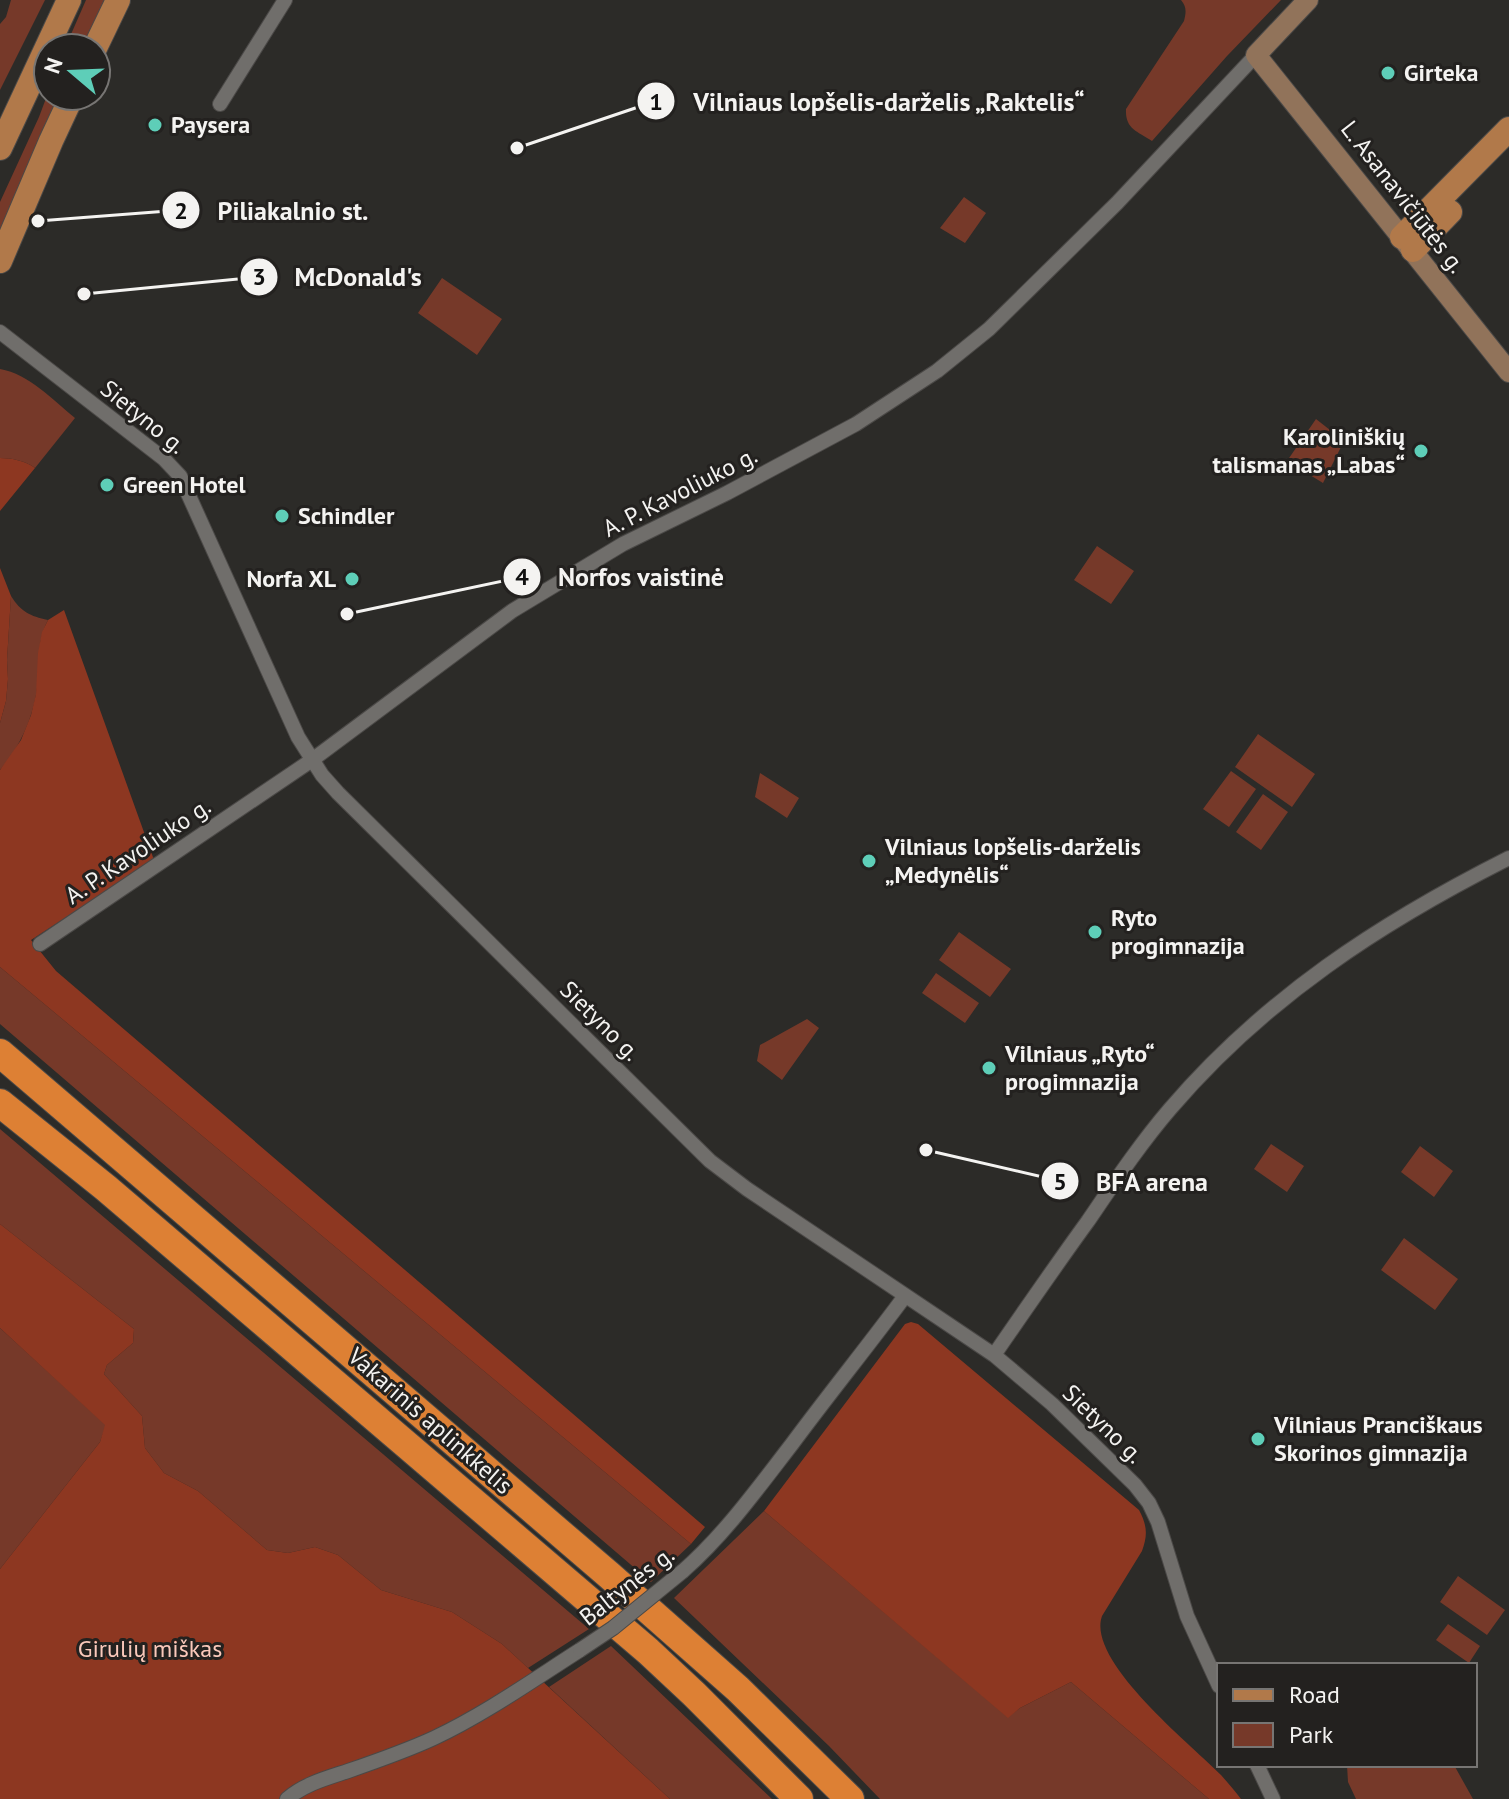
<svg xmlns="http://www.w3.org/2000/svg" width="1509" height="1799" viewBox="0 0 1509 1799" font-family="'PT Sans',sans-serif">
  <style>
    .green { fill: #763929 }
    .forest { fill: #8d3721 }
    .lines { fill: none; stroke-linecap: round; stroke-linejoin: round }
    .street-casing { stroke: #4b4947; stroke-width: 16 }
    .secondary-casing { stroke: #4b4947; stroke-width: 22 }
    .primary-casing { stroke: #4b4947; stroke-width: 26 }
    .highway-casing { stroke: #4b4947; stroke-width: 30 }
    .street { stroke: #706e6b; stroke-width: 14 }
    .secondary { stroke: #91735a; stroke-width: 20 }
    .primary { stroke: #b1794a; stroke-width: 24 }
    .highway { stroke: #dd8034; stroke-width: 28 }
    .street-bridge-casing { stroke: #4b4947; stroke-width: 16; stroke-linecap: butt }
    .street-bridge { stroke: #706e6b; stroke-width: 14 }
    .poi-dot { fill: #5eceb8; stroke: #23211f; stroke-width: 3 }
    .labels { text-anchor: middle; stroke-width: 6; stroke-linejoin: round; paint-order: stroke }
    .poi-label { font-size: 24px; font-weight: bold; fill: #f4f3f1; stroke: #23211f; text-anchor: start }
    .street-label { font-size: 24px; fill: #f4f3f1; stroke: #23211f }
    .park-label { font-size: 24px; fill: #fbc9bb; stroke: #23211f }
    .leader { fill: none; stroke: #f4f3f1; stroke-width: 3 }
    .callout-dot { fill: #f4f3f1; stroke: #23211f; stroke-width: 3 }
    .mark-label { font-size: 24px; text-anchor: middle; font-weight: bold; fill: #111 }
    .callout-label { font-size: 26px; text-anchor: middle; font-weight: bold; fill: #f4f3f1; stroke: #23211f; stroke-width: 6; stroke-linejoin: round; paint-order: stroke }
  </style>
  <rect width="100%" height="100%" fill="#2c2b28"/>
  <!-- green -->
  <path class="green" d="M11,0H45L0,90V24L6,17Z
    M86,0H106L84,48H65Z
    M1181,0H1281L1227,56L1152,141C1137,131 1125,129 1126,109L1184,21C1186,13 1187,7 1181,0Z
    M48,93V96H62L0,237V202L39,117Z
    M964,197L986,213L965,243L940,228Z
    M442,278L502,319L477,355L418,313Z
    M0,369C29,374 53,400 75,418L35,468C26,461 12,458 0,458Z
    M1316,419L1344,441L1323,483L1287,461Z
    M1097,546L1134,571L1111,604L1074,580Z
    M11,596C21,612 30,616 48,620C35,644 41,669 36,695C31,722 18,750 0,770V723L6,701L8,679L7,660Z
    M1258,734L1315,774L1292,807L1235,767Z
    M1231,771L1256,789L1229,827L1203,809Z
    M760,773L799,798L787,818L755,797Z
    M1263,794L1288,812L1261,850L1236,832Z
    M959,932L1011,969L990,997L939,960Z
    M0,967L691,1544L651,1582L0,1024Z
    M936,973L979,1003L965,1023L922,993Z
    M807,1019L819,1028L782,1080L757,1061L760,1045Z
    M0,1129L589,1629L528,1668L502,1644L452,1612L381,1590L338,1555L315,1547L288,1553L267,1550L198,1491L164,1473L145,1448L142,1416L104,1374L107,1365L133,1343L134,1329L0,1224Z
    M1271,1144L1304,1166L1287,1192L1254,1169Z
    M1420,1146L1453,1171L1434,1197L1401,1172Z
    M1404,1238L1458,1279L1435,1310L1381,1270Z
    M0,1328L106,1425L100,1442L0,1569Z
    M764,1511L1008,1717L1020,1708L1071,1682L1209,1799H880L829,1746L674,1598Z
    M1458,1576L1505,1610L1487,1635L1440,1602Z
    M1448,1624L1480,1646L1469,1663L1436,1640Z
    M611,1646L772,1799H670L549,1687Z
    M1347,1765H1454L1473,1799H1356L1348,1782Z"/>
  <!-- forest -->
  <path class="forest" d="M0,458C12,458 26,461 35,468L0,511Z
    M0,568L11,596L7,660L8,679L6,701L0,723Z
    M64,610L154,860L31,940L56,971L705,1527L691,1544L0,967V770L21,740L31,715L36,694L38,653L42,632L48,620Z
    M0,1224L134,1329L133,1343L107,1365L104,1374L142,1416L145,1448L164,1473L198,1491L267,1550L288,1553L315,1547L338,1555L381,1590L452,1612L502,1644L670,1799H0V1569L100,1442L105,1425L0,1328Z
    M911,1322L918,1324L1139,1510C1147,1525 1148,1535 1142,1551L1102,1616C1086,1661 1192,1745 1221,1775C1228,1783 1235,1791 1241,1799H1209L1071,1682L1020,1708L1008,1718L764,1511L905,1324Z"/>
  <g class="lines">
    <!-- street casing -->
    <g class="street-casing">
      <path id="street" d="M220,104L285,0
        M0,332L164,459L180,476L298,737L322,775L338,793L710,1161L747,1189L994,1355L1052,1404L1135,1485L1149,1503L1158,1522L1187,1616L1219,1686
        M40,944L312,760L512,611L623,544L727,493L856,424L937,371L989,329L1117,203L1256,55
        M994,1355C1025,1310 1056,1265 1088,1221C1114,1183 1140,1144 1170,1109C1265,998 1380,923 1509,858
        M683,1571C725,1534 758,1488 792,1444C829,1394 868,1346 905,1296
        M1257,1765L1273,1799
        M287,1799C304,1784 327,1778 348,1771C377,1761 406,1751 434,1738C485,1714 533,1680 580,1650"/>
    </g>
    <!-- secondary casing -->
    <g class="secondary-casing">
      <path id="secondary" d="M1308,0L1256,55L1509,372"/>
    </g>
    <!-- primary casing -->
    <g class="primary-casing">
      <path id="primary" d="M95,48L118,0
        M0,148L69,0
        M1402,237L1509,129
        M1413,250L1450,212
        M0,261L51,141L72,96"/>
    </g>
    <!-- highway casing -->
    <g class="highway-casing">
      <path id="highway" d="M0,1053L609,1575L738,1689L850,1799
        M0,1103L106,1188L648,1651L694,1694L799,1799"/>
    </g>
    <!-- street -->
    <use href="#street" class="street"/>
    <!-- secondary -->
    <use href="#secondary" class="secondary"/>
    <!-- primary -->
    <use href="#primary" class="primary"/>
    <!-- highway -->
    <use href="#highway" class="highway"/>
    <!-- street-bridge casing -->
    <g class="street-bridge-casing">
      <path id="street-bridge" d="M580,1650L613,1628L683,1571"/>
    </g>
    <!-- street-bridge -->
    <use href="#street-bridge" class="street-bridge"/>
  </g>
  <!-- markers -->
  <g class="poi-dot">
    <circle cx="1388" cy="73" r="8"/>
    <circle cx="155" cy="125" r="8"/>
    <circle cx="1421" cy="451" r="8"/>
    <circle cx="107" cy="485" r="8"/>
    <circle cx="282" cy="516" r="8"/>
    <circle cx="352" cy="579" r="8"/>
    <circle cx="869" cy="861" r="8"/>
    <circle cx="1095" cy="932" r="8"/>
    <circle cx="989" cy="1068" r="8"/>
    <circle cx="1258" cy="1439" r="8"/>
  </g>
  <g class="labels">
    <!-- poi labels -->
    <g class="poi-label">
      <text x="1404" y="81">Girteka</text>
      <text x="171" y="133">Paysera</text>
      <text x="1405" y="445" text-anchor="end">Karoliniškių<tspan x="1405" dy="28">talismanas „Labas“</tspan></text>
      <text x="123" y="493">Green Hotel</text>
      <text x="298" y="524">Schindler</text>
      <text x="336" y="587" text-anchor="end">Norfa XL</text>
      <text x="885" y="855">Vilniaus lopšelis-darželis<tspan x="885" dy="28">„Medynėlis“</tspan></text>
      <text x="1111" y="926">Ryto<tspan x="1111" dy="28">progimnazija</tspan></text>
      <text x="1005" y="1062">Vilniaus „Ryto“<tspan x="1005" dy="28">progimnazija</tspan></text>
      <text x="1274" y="1433">Vilniaus Pranciškaus<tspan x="1274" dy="28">Skorinos gimnazija</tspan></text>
    </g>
    <!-- street labels -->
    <g class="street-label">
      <text transform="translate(1403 197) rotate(52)" y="8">L. Asanavičiūtės g.</text>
      <text transform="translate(143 417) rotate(39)" y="8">Sietyno g.</text>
      <text transform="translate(680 492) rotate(-27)" y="8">A. P. Kavoliuko g.</text>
      <text transform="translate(138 851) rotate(-34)" y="8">A. P. Kavoliuko g.</text>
      <text transform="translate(600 1021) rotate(45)" y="8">Sietyno g.</text>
      <text transform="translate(430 1421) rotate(41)" y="8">Vakarinis aplinkkelis</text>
      <text transform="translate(1103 1424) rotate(44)" y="8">Sietyno g.</text>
      <text transform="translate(627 1586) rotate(-38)" y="8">Baltynės g.</text>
    </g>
    <!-- park labels -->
    <g class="park-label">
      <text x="150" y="1657">Girulių miškas</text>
    </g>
  </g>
  <!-- callouts -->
  <path class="leader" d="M517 148L656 101M38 221L181 210M84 294L259 277M347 614L522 577M926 1150L1060 1181"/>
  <g class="callout-dot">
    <circle cx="517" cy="148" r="8"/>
    <circle cx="38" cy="221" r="8"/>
    <circle cx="84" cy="294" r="8"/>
    <circle cx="347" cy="614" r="8"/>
    <circle cx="926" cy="1150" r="8"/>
    <circle cx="656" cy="101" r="20"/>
    <circle cx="181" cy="210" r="20"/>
    <circle cx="259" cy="277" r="20"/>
    <circle cx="522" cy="577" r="20"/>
    <circle cx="1060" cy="1181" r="20"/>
  </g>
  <g class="mark-label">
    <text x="656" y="110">1</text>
    <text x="181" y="219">2</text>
    <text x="259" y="285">3</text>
    <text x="522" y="585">4</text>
    <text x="1060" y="1190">5</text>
  </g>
  <g class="callout-label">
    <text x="889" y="111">Vilniaus lopšelis-darželis „Raktelis“</text>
    <text x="293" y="220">Piliakalnio st.</text>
    <text x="358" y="286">McDonald's</text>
    <text x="641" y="586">Norfos vaistinė</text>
    <text x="1152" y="1191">BFA arena</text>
  </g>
  <!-- legend -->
  <rect x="1217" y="1663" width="260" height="104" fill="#23211f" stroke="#777573" stroke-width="2"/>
  <rect x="1233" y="1689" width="40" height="12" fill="#b1794a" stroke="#777573" stroke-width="2"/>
  <text x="1289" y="1703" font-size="24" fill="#f4f3f1">Road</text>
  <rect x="1233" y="1723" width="40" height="24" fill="#763929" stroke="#777573" stroke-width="2"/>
  <text x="1289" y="1743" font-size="24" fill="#f4f3f1">Park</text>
  <!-- north arrow -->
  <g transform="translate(72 72) rotate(289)"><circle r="38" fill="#23211f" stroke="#777573" stroke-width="2"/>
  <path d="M0-6L14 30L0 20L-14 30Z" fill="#5eceb8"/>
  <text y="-12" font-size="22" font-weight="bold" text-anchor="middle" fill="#f4f3f1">N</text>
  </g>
</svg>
